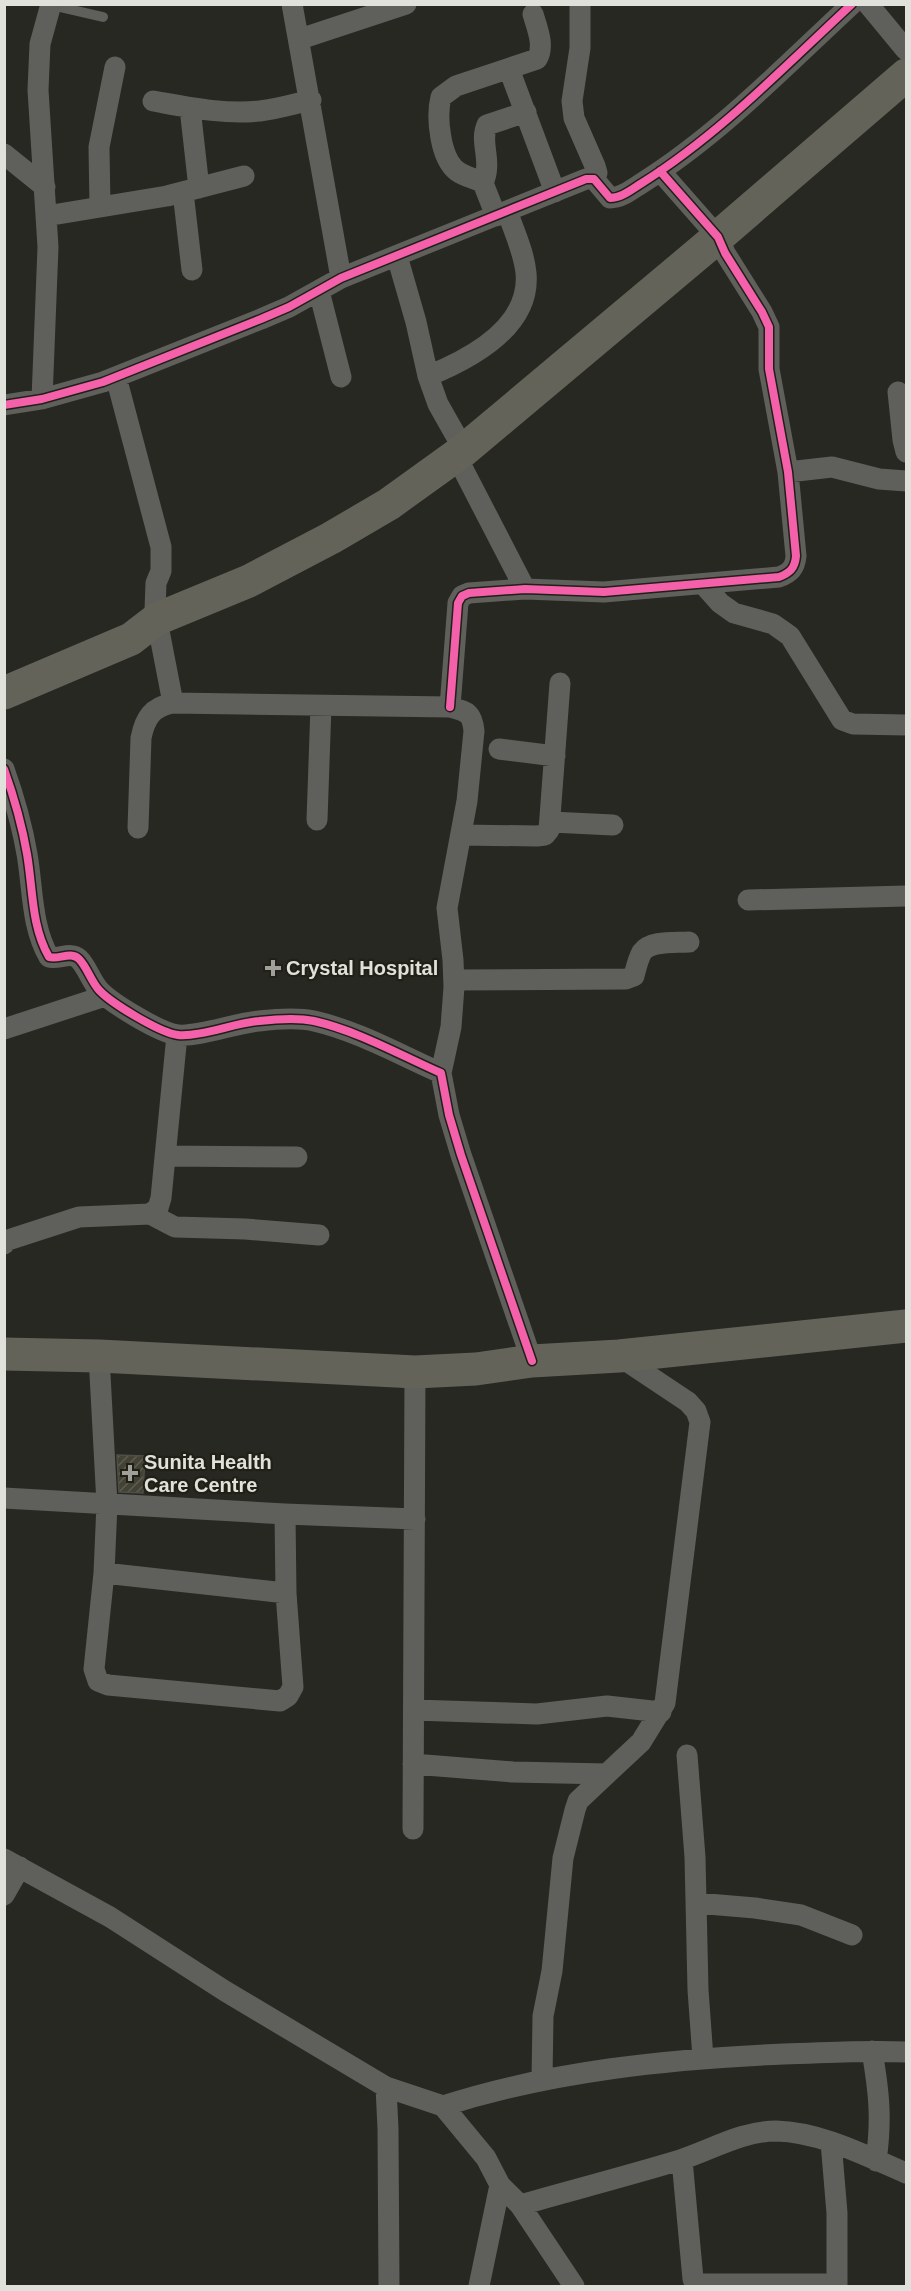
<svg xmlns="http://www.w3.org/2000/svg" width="911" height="2291" viewBox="0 0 911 2291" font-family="Arial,sans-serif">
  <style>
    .building { fill: url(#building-hatch); stroke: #4d4d49; stroke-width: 1.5 }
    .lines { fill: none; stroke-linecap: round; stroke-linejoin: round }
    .service { stroke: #5f5f5b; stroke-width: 10 }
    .minor { stroke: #5f5f5b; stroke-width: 21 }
    .primary { stroke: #636359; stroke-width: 33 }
    .cycleway-casing { stroke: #202017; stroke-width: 11 }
    .cycleway { stroke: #f560ab; stroke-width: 8 }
    .poi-dot { fill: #a0a09a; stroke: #202017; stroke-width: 2 }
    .labels { text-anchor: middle; stroke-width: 4.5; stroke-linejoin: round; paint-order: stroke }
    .poi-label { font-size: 20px; font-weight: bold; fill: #e1e1db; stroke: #202017; text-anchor: start }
  </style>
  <defs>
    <pattern id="building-hatch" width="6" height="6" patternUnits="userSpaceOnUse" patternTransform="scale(1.5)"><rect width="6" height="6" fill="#434234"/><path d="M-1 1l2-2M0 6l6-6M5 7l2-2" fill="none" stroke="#5e5d51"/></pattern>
  </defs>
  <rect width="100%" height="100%" fill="#282822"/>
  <!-- building -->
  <path class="building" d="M117,1455L145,1456L143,1493L119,1492Z"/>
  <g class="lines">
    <!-- service -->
    <path class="service" d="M51,5L103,17"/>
    <!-- minor -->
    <path class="minor" d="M292,4L341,278
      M580,4V48L572,101L574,118L595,166L597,173L594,179
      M868,4L906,50
      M300,39L406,4
      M509,69L555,192
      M153,101C187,107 225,115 260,111C277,109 294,104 311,100
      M190,108L199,188
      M4,154L45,187
      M483,183C493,161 479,142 487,125L526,112
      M183,192L192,270
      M100,207L99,147L115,67
      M46,216L167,196L244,176
      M496,216L483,183C475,178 465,177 457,171C440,158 436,117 441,97L456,86L537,59C545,46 537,28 533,14
      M397,256L416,322L428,376L438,404L464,450
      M319,291L341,377
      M428,376C470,359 531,327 526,273C524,252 514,231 507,211
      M116,377L161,547V571L156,583L155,610L173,703
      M898,392L903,440L906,452
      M42,399L48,247L38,90L40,44L51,4
      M4,405L42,399L103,382L261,319L289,307L341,278L586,179H594L610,198C622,198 632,189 642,183C720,134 785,66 852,4
      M455,456L464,471L525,589
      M788,472L832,467L879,479L906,481
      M704,585L720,603L734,613L773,624L790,636L842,720L853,724L906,725
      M450,707L458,603L462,596L469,593L525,589L604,592L779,577C790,573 795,568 796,556L788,472L769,369V327L762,312L725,253L718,237L660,171
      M499,749L555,756
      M4,769C14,797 22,825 27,854C33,888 31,926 49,957C58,960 71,951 79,959C87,967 91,981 99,990C111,1003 160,1033 178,1035C200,1037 235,1023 259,1021C276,1019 296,1017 314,1021C358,1031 400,1055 441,1073L449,1115L461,1155L532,1361
      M317,820L321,706
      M551,822L613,825
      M138,828L141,738C145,718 152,707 173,703L450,707C467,712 472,712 474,731L467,801L447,908L453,960L454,987L451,1027L441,1073
      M461,835L537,836L545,835L549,830L560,683
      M748,900L906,896
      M454,980L626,979L634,976C636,968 638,959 642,952C651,940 675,943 689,942
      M4,1029L105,996
      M165,1156L297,1157
      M150,1214L175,1227L245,1229L319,1235
      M4,1244L8,1240L79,1217L150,1214L158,1208L161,1198L177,1035
      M99,1356L107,1504L104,1573L94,1669L98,1681L108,1685L280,1701L288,1696L293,1687L286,1593L285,1514
      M4,1498L285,1514L415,1519
      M104,1573L286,1593
      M414,1710L537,1714L607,1706L661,1712
      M687,1755L695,1857L698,1990L703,2058
      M413,1764L513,1772L607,1774
      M413,1829L415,1372
      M4,1859L110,1917L225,1991L386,2087L443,2106L486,2158L500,2185L520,2205L574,2286
      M4,1895L20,1867
      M696,1903L755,1908L801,1915L852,1935
      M872,2051C879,2092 882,2119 876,2161
      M542,2079L543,2016L552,1971L563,1858L575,1810L578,1801L595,1785L641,1742L665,1703L700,1422L696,1411L688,1402L619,1356
      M386,2087L388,2129L389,2286
      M443,2106C552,2071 669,2059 784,2054C825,2053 866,2050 906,2052
      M831,2142L837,2213V2286
      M682,2160L693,2279L698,2284H837
      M520,2205C573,2190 627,2176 680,2160C711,2150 742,2131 776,2131C821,2132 866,2156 906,2173
      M479,2286L500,2185"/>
    <!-- primary -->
    <path class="primary" d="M4,693L131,639L157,619L249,581L331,538L389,504L464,450L718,237L906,75
      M4,1354L99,1356L415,1372L476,1369L532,1361L619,1356L906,1326"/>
    <!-- cycleway casing -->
    <g class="cycleway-casing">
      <path id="cycleway" d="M4,405L42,399L103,382L261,319L289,307L341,278L586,179H594L610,198C622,198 632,189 642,183C720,134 785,66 852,4
        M450,707L458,603L462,596L469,593L525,589L604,592L779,577C790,573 795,568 796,556L788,472L769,369V327L762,312L725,253L718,237L660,171
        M4,769C14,797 22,825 27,854C33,888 31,926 49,957C58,960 71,951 79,959C87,967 91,981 99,990C111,1003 160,1033 178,1035C200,1037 235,1023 259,1021C276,1019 296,1017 314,1021C358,1031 400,1055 441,1073L449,1115L461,1155L532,1361"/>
    </g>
    <!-- cycleway -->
    <use href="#cycleway" class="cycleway"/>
  </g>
  <!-- markers -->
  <g class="poi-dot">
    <path d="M270 959h6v6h6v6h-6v6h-6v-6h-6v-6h6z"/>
    <path d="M127 1464h6v6h6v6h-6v6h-6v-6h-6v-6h6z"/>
  </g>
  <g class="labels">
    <!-- poi labels -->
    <g class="poi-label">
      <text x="286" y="975">Crystal Hospital</text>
      <text x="144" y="1469">Sunita Health<tspan x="144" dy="23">Care Centre</tspan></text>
    </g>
  </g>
  <!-- border -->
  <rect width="911" height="2291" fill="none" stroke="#e1e1db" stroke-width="12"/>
</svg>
